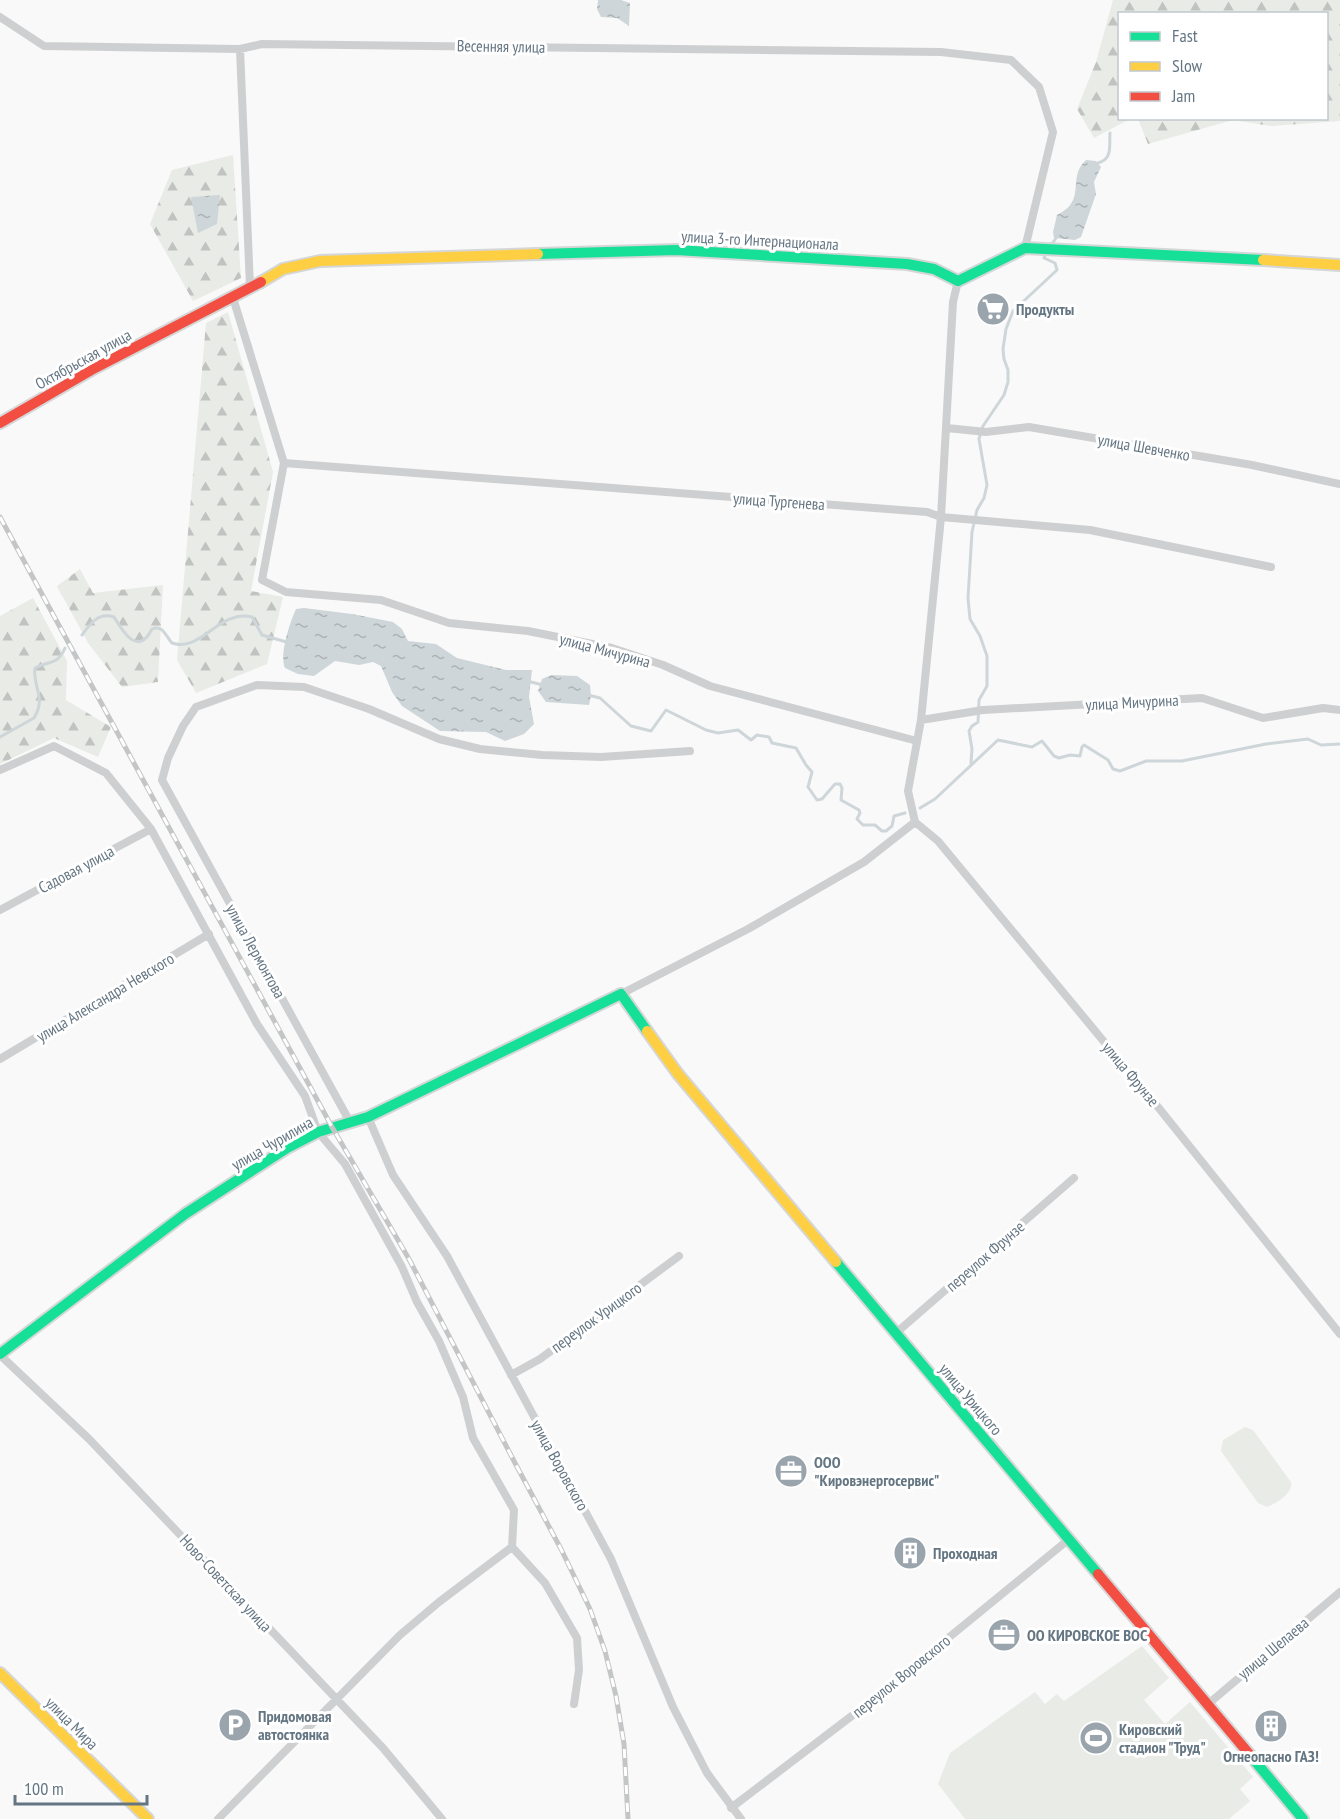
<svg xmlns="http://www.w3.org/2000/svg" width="1340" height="1819" viewBox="0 0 1340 1819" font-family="'PT Sans Narrow',sans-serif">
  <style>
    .forest { fill: url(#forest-firs) }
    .garden { fill: #e8ebe6 }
    .water { fill: url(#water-ripples) }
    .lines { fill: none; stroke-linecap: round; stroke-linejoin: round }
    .stream { stroke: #ced6d9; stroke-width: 3 }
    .fast-casing { stroke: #d5d6d7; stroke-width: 14 }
    .slow-casing { stroke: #d5d6d7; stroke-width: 14 }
    .jam-casing { stroke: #d5d6d7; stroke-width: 14 }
    .street { stroke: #cecfd0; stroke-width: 8 }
    .fast { stroke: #16e098; stroke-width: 10 }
    .slow { stroke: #ffcf43; stroke-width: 10 }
    .jam { stroke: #f24e42; stroke-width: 10 }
    .rail-casing { stroke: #c3c5c6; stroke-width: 5 }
    .rail { stroke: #fff; stroke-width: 3; stroke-dasharray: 9; stroke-linecap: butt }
    .labels { text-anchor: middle; stroke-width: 6; stroke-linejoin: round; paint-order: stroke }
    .street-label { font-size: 16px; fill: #657683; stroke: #fff }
    .poi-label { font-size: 16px; font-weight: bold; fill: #657683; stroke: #fff; text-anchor: start }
  </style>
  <defs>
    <pattern id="forest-firs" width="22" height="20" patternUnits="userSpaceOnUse" patternTransform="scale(1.5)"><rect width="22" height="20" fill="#e8ebe6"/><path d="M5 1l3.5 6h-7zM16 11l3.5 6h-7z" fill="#c0c3c0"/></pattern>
    <pattern id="water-ripples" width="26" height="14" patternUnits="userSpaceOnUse" patternTransform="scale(1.5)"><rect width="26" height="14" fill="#ced6d9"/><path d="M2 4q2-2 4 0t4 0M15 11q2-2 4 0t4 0" fill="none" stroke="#abb2b5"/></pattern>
  </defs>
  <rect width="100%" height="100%" fill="#f9f9f9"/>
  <!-- forest -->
  <path class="forest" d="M1113,0H1340V121L1271,126L1233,120L1148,144L1138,119L1326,118V14H1120V118L1130,119L1094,138L1077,109L1096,62Z
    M233,155L241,278L193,301L150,224L172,170Z
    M228,312L273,472L251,591L283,597L267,664L196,693L177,660L206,323Z
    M80,569L93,593L163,585L158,682L122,687L88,643L57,586Z
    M33,598L67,661L66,700L111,727L98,757L54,738L0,764V616Z"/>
  <!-- garden -->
  <path class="garden" d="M1245,1427L1253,1430L1291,1482C1293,1494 1277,1503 1267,1507L1258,1503L1221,1451L1223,1440Z
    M1142,1646L1169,1678L1144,1700L1165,1724L1190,1702L1253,1777L1240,1789L1250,1801L1229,1819H965L938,1784L950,1753L1035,1692L1045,1704L1057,1694L1064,1701Z"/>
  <!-- water -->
  <path class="water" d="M598,0H621L630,3L629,26L617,18L601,17L597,9Z
    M1086,160L1096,161L1101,167L1094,182L1096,194L1081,237L1075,240L1054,238L1053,232L1057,215C1088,200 1066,178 1086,160Z
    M220,195L217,224L198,233L191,197Z
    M304,608L352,614L393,622L402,629L408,641L436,644L457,658L506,670H532L529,697L534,724L524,734L505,741L486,732L440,731L402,706L392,692L381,666L373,662L359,665L335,661L314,676L298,674L285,668C279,655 290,622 296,609Z
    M551,675L577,676L590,685L591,696L589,705L546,702L538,691L542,679Z"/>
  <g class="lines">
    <!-- stream -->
    <path class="stream" d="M1098,163C1113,159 1109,146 1110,133
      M1050,247L1058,235
      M82,635C90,624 98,612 114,617C123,632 138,657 152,629C163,624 166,637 172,643C201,653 219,609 252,617L262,635L290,643
      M527,681L543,685
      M588,695L600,698L631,726L651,731L666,710L706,730L718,733L738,730L751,740L757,735L769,737L772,743L796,748L806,765L812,772L808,787L817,800L822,799L835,784H840L842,788L841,800L859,810L860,813L857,819L863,825H875L882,831H886L892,826L894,816L905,813
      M0,737L34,718C47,697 32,687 35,668C50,660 57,666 65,648
      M971,763L972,749L969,731L972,726L978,722L979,700L987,686V656L980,636L970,619L968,598L972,532L977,510L984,498L987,485L979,439L983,426L1004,395L1008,382V370L1004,359L1003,349L1006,329L1013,311L1057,270L1055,263L1044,258L1046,253
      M920,808L935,799L998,740L1032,747L1042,741L1054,756L1059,758L1070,755L1080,756L1082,747L1084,745L1108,760L1113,769L1120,771L1146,761H1182L1266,744L1308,739L1321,745L1340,744"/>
    <!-- fast casing -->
    <g class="fast-casing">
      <path id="fast" d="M538,254L676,250L907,264L934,269L958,281L1025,248L1263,260
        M836,1262L1098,1574
        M0,1354L185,1214L287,1148L318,1132L368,1117L621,994L647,1031
        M1250,1755L1303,1819"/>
    </g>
    <!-- slow casing -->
    <g class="slow-casing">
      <path id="slow" d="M1263,260L1340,265
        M261,282L283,269L320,261L538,254
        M647,1031L678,1074L836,1262
        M0,1673L148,1819"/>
    </g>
    <!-- jam casing -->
    <g class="jam-casing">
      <path id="jam" d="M0,423L95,368L261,282
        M1098,1574L1250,1755"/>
    </g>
    <!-- street -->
    <path class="street" d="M0,17L44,46L240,49L262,44L941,52L1011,60L1039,87L1053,132L1025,248
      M240,49L250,287
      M233,298L284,463L262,580L286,592L381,600L449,623L528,631L612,648L663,665L710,686L917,741
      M947,428L986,432L1029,427L1252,465L1340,484
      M284,463L927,512L941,517L1090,530L1271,567
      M921,720L983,710L1202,698L1263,718L1323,708L1340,710
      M0,770L54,746L106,773L151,829L257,1024L305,1096L318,1132L345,1164L402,1267L417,1302L439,1341L463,1397L473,1438L514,1510L512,1547L545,1583L577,1638L579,1670L574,1704
      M915,822L938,841L1158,1107L1340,1334
      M915,822L908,791L921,720L941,517L953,302L958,281
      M0,910L151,829
      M621,994L748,929L864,862L915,822
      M0,1059L209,934
      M368,1117L393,1175L447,1256L611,1559L673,1707L707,1773L741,1819
      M350,1122L162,780L168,758L183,726L196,707L257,685L304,687L369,709L439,739L480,749L542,755L601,757L690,751
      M896,1333L1074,1178
      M0,1355L89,1439L383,1748L442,1819
      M511,1375L540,1359L679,1256
      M1207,1705L1340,1592
      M731,1808L870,1702L1068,1540
      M218,1819L400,1635L439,1602L512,1547"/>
    <!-- fast -->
    <use href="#fast" class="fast"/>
    <!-- slow -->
    <use href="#slow" class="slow"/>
    <!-- jam -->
    <use href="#jam" class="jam"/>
    <!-- rail casing -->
    <g class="rail-casing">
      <path id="rail" d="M0,517L332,1127L409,1259L515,1463L561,1549L590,1609L605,1651L616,1696L624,1744L628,1819"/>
    </g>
    <!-- rail -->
    <use href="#rail" class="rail"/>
  </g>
  <!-- icons -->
  <defs>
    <g id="supermarket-disc" transform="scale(1.725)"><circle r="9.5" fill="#99a4ac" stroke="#fff"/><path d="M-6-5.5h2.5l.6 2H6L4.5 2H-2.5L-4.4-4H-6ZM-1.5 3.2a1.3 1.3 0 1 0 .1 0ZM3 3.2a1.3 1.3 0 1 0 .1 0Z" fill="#fff"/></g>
    <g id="office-disc" transform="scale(1.725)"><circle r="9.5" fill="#99a4ac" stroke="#fff"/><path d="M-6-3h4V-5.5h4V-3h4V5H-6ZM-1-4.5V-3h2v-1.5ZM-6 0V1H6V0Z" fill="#fff"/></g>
    <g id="building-disc" transform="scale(1.725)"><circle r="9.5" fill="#99a4ac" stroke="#fff"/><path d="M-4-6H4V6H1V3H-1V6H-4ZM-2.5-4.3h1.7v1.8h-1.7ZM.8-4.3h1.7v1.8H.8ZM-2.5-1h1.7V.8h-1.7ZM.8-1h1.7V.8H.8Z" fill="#fff"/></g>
    <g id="parking-disc" transform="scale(1.725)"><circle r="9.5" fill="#99a4ac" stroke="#fff"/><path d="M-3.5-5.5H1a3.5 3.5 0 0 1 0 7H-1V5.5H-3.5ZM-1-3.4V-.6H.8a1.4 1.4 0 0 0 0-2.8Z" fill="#fff"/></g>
    <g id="stadium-disc" transform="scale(1.725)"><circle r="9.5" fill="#99a4ac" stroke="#fff"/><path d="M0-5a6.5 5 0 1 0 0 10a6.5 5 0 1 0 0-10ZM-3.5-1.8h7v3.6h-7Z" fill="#fff"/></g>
  </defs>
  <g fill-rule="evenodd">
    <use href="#supermarket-disc" x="993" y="309"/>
    <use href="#office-disc" x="791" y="1471"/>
    <use href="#building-disc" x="910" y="1553"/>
    <use href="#office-disc" x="1004" y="1635"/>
    <use href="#parking-disc" x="235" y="1725"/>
    <use href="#building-disc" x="1271" y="1726"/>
    <use href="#stadium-disc" x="1096" y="1738"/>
  </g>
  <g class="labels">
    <!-- street labels -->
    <g class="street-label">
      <text transform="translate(501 46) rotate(1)" y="6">Весенняя улица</text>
      <text transform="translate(760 240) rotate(3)" y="6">улица 3-го Интернационала</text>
      <text transform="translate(83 359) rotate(-29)" y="6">Октябрьская улица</text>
      <text transform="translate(1144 447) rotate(10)" y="6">улица Шевченко</text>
      <text transform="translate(779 501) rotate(4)" y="6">улица Тургенева</text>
      <text transform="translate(605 650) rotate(15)" y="6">улица Мичурина</text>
      <text transform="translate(1132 702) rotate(-3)" y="6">улица Мичурина</text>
      <text transform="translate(76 869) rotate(-28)" y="6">Садовая улица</text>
      <text transform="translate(256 951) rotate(61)" y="6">улица Лермонтова</text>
      <text transform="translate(105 997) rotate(-31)" y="6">улица Александра Невского</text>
      <text transform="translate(1131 1074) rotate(50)" y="6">улица Фрунзе</text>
      <text transform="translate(272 1143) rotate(-30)" y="6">улица Чурилина</text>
      <text transform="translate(985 1256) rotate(-41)" y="6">переулок Фрунзе</text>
      <text transform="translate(596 1317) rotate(-36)" y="6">переулок Урицкого</text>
      <text transform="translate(971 1399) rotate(50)" y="6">улица Урицкого</text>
      <text transform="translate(560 1465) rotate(61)" y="6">улица Воровского</text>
      <text transform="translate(226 1583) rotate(47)" y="6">Ново-Советская улица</text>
      <text transform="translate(1273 1648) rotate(-40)" y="6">улица Шелаева</text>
      <text transform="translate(901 1676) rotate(-39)" y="6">переулок Воровского</text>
      <text transform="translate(72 1723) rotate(45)" y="6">улица Мира</text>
    </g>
    <!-- poi labels -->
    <g class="poi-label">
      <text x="1016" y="315">Продукты</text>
      <text x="814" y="1468">ООО<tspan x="814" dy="18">"Кировэнергосервис"</tspan></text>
      <text x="933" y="1559">Проходная</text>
      <text x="1027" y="1641">ОО КИРОВСКОЕ ВОС</text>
      <text x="258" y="1722">Придомовая<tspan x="258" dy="18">автостоянка</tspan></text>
      <text x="1119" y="1735">Кировский<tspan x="1119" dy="18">стадион "Труд"</tspan></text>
      <text x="1271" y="1762" text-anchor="middle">Огнеопасно ГАЗ!</text>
    </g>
  </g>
  <!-- legend -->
  <rect x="1118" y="12" width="210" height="108" fill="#ffffff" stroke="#c1c8cd" stroke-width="1.5"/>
  <rect x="1130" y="32" width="30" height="9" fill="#16e098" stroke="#c1c8cd" stroke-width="1.5"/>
  <text x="1172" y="42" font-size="18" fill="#657683">Fast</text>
  <rect x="1130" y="62" width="30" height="9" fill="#ffcf43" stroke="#c1c8cd" stroke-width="1.5"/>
  <text x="1172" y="72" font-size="18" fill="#657683">Slow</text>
  <rect x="1130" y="92" width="30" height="9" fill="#f24e42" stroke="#c1c8cd" stroke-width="1.5"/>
  <text x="1172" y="102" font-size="18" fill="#657683">Jam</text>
  <!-- scale -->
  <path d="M15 1795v9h132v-9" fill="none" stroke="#657683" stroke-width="3"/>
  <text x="24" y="1795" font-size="18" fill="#657683" stroke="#ffffff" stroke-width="4.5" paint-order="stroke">100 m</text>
</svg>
